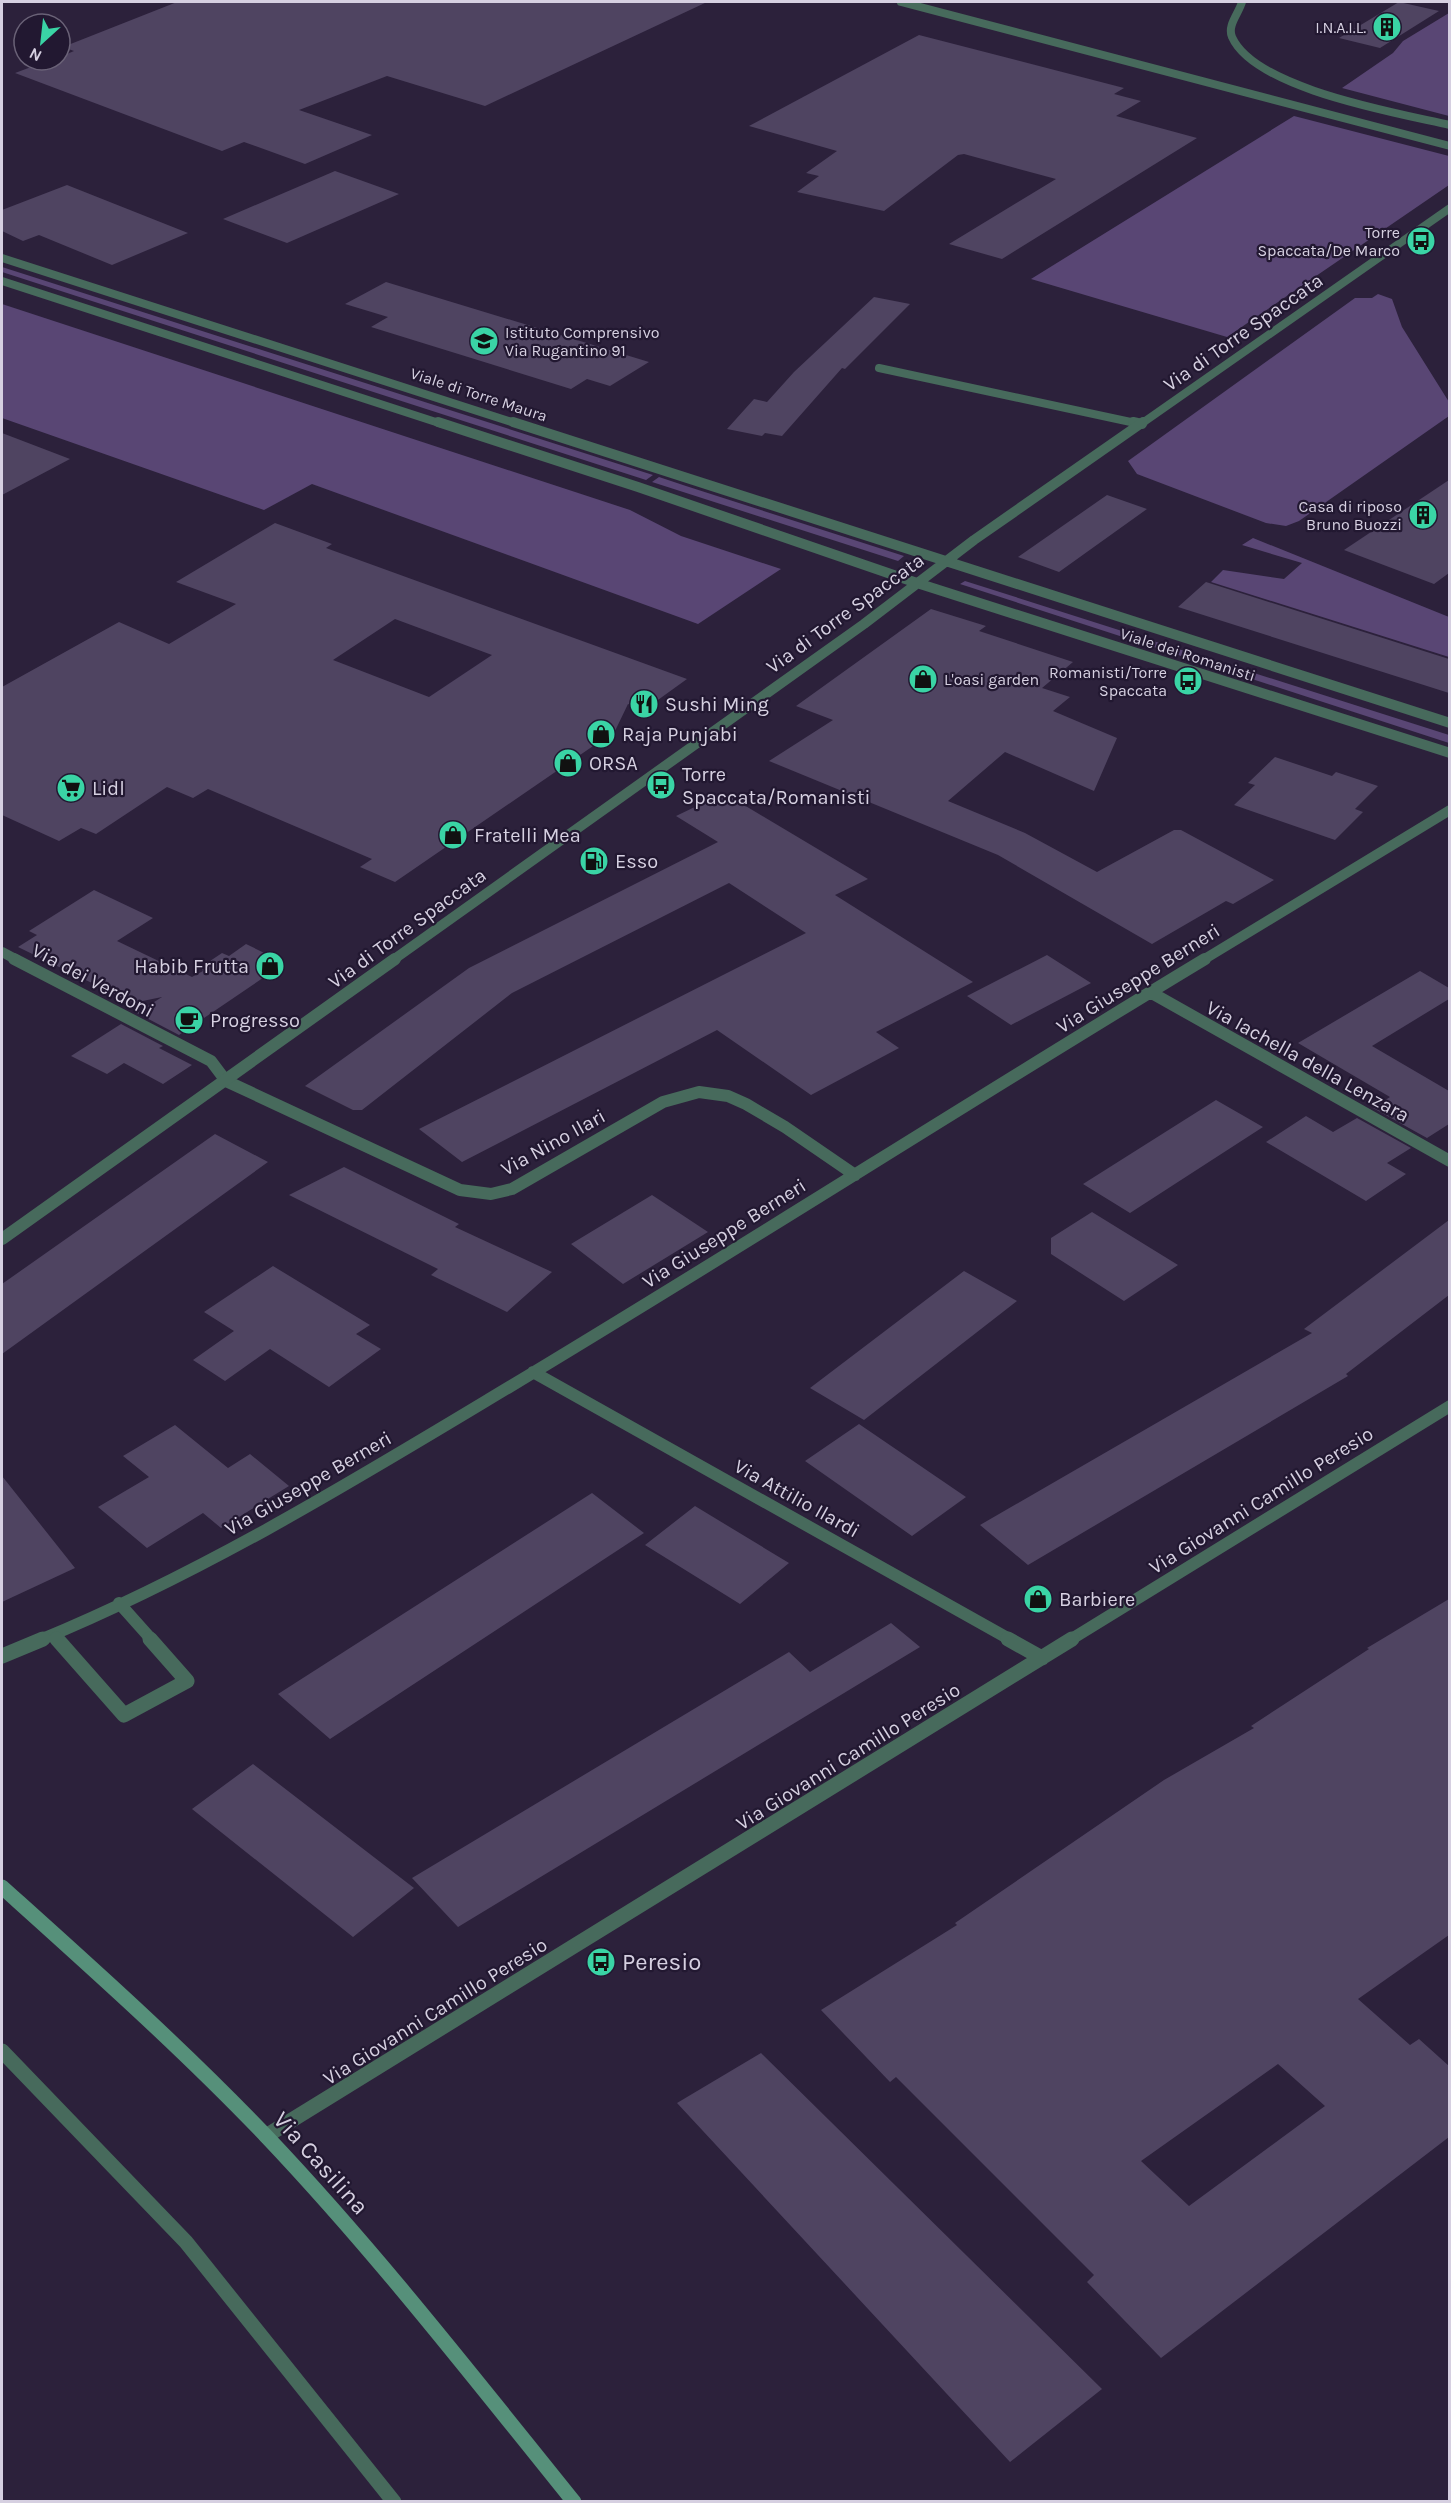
<svg xmlns="http://www.w3.org/2000/svg" width="1451" height="2503" viewBox="0 0 1451 2503" font-family="Karla,sans-serif">
  <style>
    .green { fill: #594674 }
    .building { fill: #4f4461; fill-rule: evenodd }
    .lines { fill: none; stroke-linecap: round; stroke-linejoin: round }
    .minor-far3 { stroke: #476a5c; stroke-width: 8 }
    .minor-far2 { stroke: #476a5c; stroke-width: 10 }
    .minor-far1 { stroke: #476a5c; stroke-width: 12 }
    .minor { stroke: #476a5c; stroke-width: 15 }
    .tertiary-far2 { stroke: #476a5c; stroke-width: 8 }
    .tertiary-far1 { stroke: #476a5c; stroke-width: 10 }
    .tertiary { stroke: #476a5c; stroke-width: 12 }
    .secondary { stroke: #56907a; stroke-width: 15 }
    .labels { text-anchor: middle; stroke-width: 4.5; stroke-linejoin: round; paint-order: stroke }
    .far-poi-label { font-size: 16px; fill: #d6d0e1; stroke: #221831; text-anchor: end }
    .far-street-label { font-size: 16px; fill: #d6d0e1; stroke: #221831 }
    .street-label { font-size: 20px; fill: #d6d0e1; stroke: #221831 }
    .poi-label { font-size: 20px; fill: #d6d0e1; stroke: #221831; text-anchor: start }
    .near-poi-label { font-size: 24px; fill: #d6d0e1; stroke: #221831; text-anchor: start }
    .near-street-label { font-size: 24px; fill: #d6d0e1; stroke: #221831 }
  </style>
  <rect width="100%" height="100%" fill="#2c213b"/>
  <!-- green -->
  <path class="green" d="M1449,13V116L1342,88L1393,53L1403,41Z
    M1294,116L1449,156V185L1227,337L1031,279Z
    M2,267L653,475L646,480L2,272Z
    M1378,294L1392,299L1402,327L1449,402V416L1299,521L1286,526L1266,523L1137,474L1128,461L1355,298H1372Z
    M2,304L630,510L681,536L781,569L698,624L312,484L264,510L2,418Z
    M659,477L686,486L904,556L898,561L652,482Z
    M1253,538L1449,617V657L1211,582L1223,570L1284,579L1302,563L1242,545Z
    M965,581L1449,735V743L960,584Z"/>
  <!-- building -->
  <path class="building" d="M177,2H707L485,106L387,76L299,110L372,135L305,164L244,142L222,151L15,73L50,60H60V57L74,51L63,47Z
    M1399,2L1439,11L1380,48L1339,38Z
    M919,35L1124,88L1114,94L1141,101L1116,116L1197,138L1002,259L949,244L1056,179L964,154L958,155L884,211L797,192L819,176L806,173L837,151L749,126Z
    M335,171L399,194L287,243L223,219Z
    M67,185L188,233L112,265L39,235L23,241L2,231V210Z
    M386,282L649,362L610,386L587,379L571,389L371,327L388,317L345,304Z
    M874,297L910,304L845,369L842,368L782,436L765,433L762,436L727,429L754,399L767,402L794,372Z
    M2,433L70,459L2,495Z
    M1449,480V573L1434,584L1344,550Z
    M1107,495L1147,509L1059,572L1018,557Z
    M275,523L332,544L326,548L687,679L644,710L628,704L615,731L395,882L360,867L372,859L208,789L193,798L167,787L96,834L81,828L59,841L2,815V687L119,622L169,644L236,604L176,582ZM395,619L492,655L429,697L333,660Z
    M1206,582L1449,659V693L1178,607Z
    M931,609L986,626L979,631L1073,662L1042,688L1070,697L1053,711L1117,738L1094,791L1005,752L948,801L1025,833L1097,872L1174,830H1181L1274,880L1233,904L1226,901L1152,944L998,855L769,761L833,720L796,706Z
    M1275,757L1332,776L1336,772L1378,786L1355,809L1363,812L1335,840L1234,805L1255,785L1248,783Z
    M724,793L868,879L835,895L973,982L876,1032L899,1048L811,1095L717,1030L462,1162L419,1129L806,933L729,883L512,993L362,1110H353L305,1086L469,968L718,842L676,816Z
    M94,890L153,918L117,941L192,977L203,971L201,967L222,953L229,956L246,944L285,963L179,1035L137,1013L162,997L133,1003L18,947L37,935L29,931Z
    M1047,955L1091,983L1011,1025L967,996Z
    M1420,971L1449,988V999L1372,1046L1449,1091V1124L1427,1138L1373,1108L1390,1097L1298,1043Z
    M121,1024L163,1046L159,1048L192,1065L163,1084L124,1063L107,1074L71,1056Z
    M1216,1100L1263,1127L1130,1213L1083,1184Z
    M1306,1116L1333,1132L1357,1118L1411,1148L1387,1163L1406,1174L1366,1201L1266,1142Z
    M215,1134L268,1162L2,1354V1284Z
    M344,1167L459,1224L455,1227L552,1272L507,1312L431,1275L438,1269L289,1195Z
    M652,1195L708,1232L623,1284L571,1244Z
    M1092,1212L1178,1265L1124,1301L1051,1254V1238Z
    M1449,1220V1295L1346,1374L1348,1376L1028,1565L980,1525L1312,1333L1304,1329Z
    M273,1266L370,1325L356,1334L381,1349L329,1387L270,1349L225,1381L193,1360L234,1331L204,1312Z
    M964,1271L1017,1301L864,1420L810,1388Z
    M859,1424L966,1497L912,1536L805,1461Z
    M175,1425L228,1468L250,1454L289,1486L221,1528L203,1513L147,1548L98,1507L149,1477L123,1456Z
    M2,1476L75,1568L2,1602Z
    M592,1493L644,1533L330,1739L278,1694Z
    M695,1506L789,1563L740,1604L645,1545Z
    M1449,1599V1935L1358,1999L1410,2045L1419,2039L1449,2066V2137L1161,2358L1087,2282L1094,2275L896,2077L890,2082L821,2010L957,1925L955,1923L1164,1780L1254,1728L1251,1726L1369,1649L1367,1648ZM1278,2064L1325,2106L1189,2206L1141,2161Z
    M891,1623L920,1647L458,1927L412,1878L789,1652L810,1672Z
    M253,1764L414,1888L353,1937L192,1809Z
    M761,2053L1102,2389L1010,2462L677,2103Z"/>
  <g class="lines">
    <!-- minor-far3 -->
    <path class="minor-far3" d="M901,2L1450,146
      M1242,2C1239,13 1227,25 1232,37C1255,89 1398,113 1450,125
      M879,368L1140,424"/>
    <!-- minor-far2 -->
    <path class="minor-far2" d="M1133,422L1142,424
      M2,952L17,960
      M1203,960L1450,810"/>
    <!-- minor-far1 -->
    <path class="minor-far1" d="M14,959L211,1061L226,1081L460,1190L491,1194L512,1189L663,1102L699,1092L728,1096L746,1104L785,1127L855,1175
      M1150,992L1450,1161
      M533,1372L1011,1640
      M119,1603L152,1640
      M53,1635L58,1640
      M40,1640C205,1572 358,1478 511,1386C744,1246 973,1099 1205,959
      M1070,1640L1450,1406"/>
    <!-- minor -->
    <path class="minor" d="M57,1639L124,1715L187,1681L150,1639
      M1008,1639L1042,1658
      M2,1656L43,1639
      M2,2051L186,2242L394,2502
      M266,2136L1072,1639"/>
    <!-- tertiary-far2 -->
    <path class="tertiary-far2" d="M2,258L518,424
      M2,281L442,424
      M1141,424L1450,208"/>
    <!-- tertiary-far1 -->
    <path class="tertiary-far1" d="M438,422L638,487L917,583L1450,753
      M513,422L1450,723
      M393,960L864,624L974,540L1143,422"/>
    <!-- tertiary -->
    <path class="tertiary" d="M2,1239L395,959"/>
    <!-- secondary -->
    <path class="secondary" d="M2,1887C92,1968 183,2049 267,2137C376,2252 474,2378 574,2502"/>
  </g>
  <!-- icons -->
  <defs>
    <g id="building-disc" transform="scale(1.5)"><circle r="9.5" fill="#3ad4a5" stroke="#221831"/><path d="M-4-6H4V6H1V3H-1V6H-4ZM-2.5-4.3h1.7v1.8h-1.7ZM.8-4.3h1.7v1.8H.8ZM-2.5-1h1.7V.8h-1.7ZM.8-1h1.7V.8H.8Z" fill="#111"/></g>
    <g id="bus-disc" transform="scale(1.5)"><circle r="9.5" fill="#3ad4a5" stroke="#221831"/><path d="M-5-6H5V4H4V6H2V4H-2V6H-4V4H-5ZM-3.5-4V0h7V-4ZM-3.5 1.2v1.5H-2V1.2ZM2 1.2v1.5H3.5V1.2Z" fill="#111"/></g>
    <g id="school-disc" transform="scale(1.5)"><circle r="9.5" fill="#3ad4a5" stroke="#221831"/><path d="M0-5L7-2L0 1L-7-2ZM-4 1L0 2.5L4 1V4Q0 6-4 4Z" fill="#111"/></g>
    <g id="shop-disc" transform="scale(1.5)"><circle r="9.5" fill="#3ad4a5" stroke="#221831"/><path d="M-5-2.5h2.3a2.7 3.5 0 0 1 5.4 0H5L5.5 6h-11ZM-1.5-2.5h3a1.5 2.3 0 0 0-3 0Z" fill="#111"/></g>
    <g id="restaurant-disc" transform="scale(1.5)"><circle r="9.5" fill="#3ad4a5" stroke="#221831"/><path d="M-5-6h1v4h1v-4h1v4h1v-4h1v5L-1.5 .5V6h-2V.5L-5-1ZM5-6V6H3V1.5H1.5Q1.5-4 5-6Z" fill="#111"/></g>
    <g id="supermarket-disc" transform="scale(1.5)"><circle r="9.5" fill="#3ad4a5" stroke="#221831"/><path d="M-6-5.5h2.5l.6 2H6L4.5 2H-2.5L-4.4-4H-6ZM-1.5 3.2a1.3 1.3 0 1 0 .1 0ZM3 3.2a1.3 1.3 0 1 0 .1 0Z" fill="#111"/></g>
    <g id="fuel-disc" transform="scale(1.5)"><circle r="9.5" fill="#3ad4a5" stroke="#221831"/><path d="M-5.5-6h7V0h2V4h1.3V-2.5L3-4.5l.8-.8L6-3V5H2.5V1h-1V6h-7ZM-4.2-4.7v3.2H.2V-4.7Z" fill="#111"/></g>
    <g id="cafe-disc" transform="scale(1.5)"><circle r="9.5" fill="#3ad4a5" stroke="#221831"/><path d="M-5.5-4.5H6V0H3Q3 3.5 0 3.5H-2.5Q-5.5 3.5-5.5 0ZM3-3.2v2h1.7v-2ZM-6 4.5H4V6H-6Z" fill="#111"/></g>
  </defs>
  <g fill-rule="evenodd">
    <use href="#building-disc" x="1387" y="27"/>
    <use href="#bus-disc" x="1421" y="241"/>
    <use href="#school-disc" x="484" y="341"/>
    <use href="#building-disc" x="1423" y="515"/>
    <use href="#shop-disc" x="923" y="679"/>
    <use href="#bus-disc" x="1188" y="681"/>
    <use href="#restaurant-disc" x="644" y="704"/>
    <use href="#shop-disc" x="601" y="734"/>
    <use href="#shop-disc" x="568" y="763"/>
    <use href="#bus-disc" x="661" y="785"/>
    <use href="#supermarket-disc" x="71" y="788"/>
    <use href="#shop-disc" x="453" y="835"/>
    <use href="#fuel-disc" x="594" y="861"/>
    <use href="#shop-disc" x="270" y="966"/>
    <use href="#cafe-disc" x="189" y="1020"/>
    <use href="#shop-disc" x="1038" y="1599"/>
    <use href="#bus-disc" x="601" y="1962"/>
  </g>
  <g class="labels">
    <!-- far-poi labels -->
    <g class="far-poi-label">
      <text x="1366" y="33">I.N.A.I.L.</text>
      <text x="1400" y="238">Torre<tspan x="1400" dy="18">Spaccata/De Marco</tspan></text>
      <text x="505" y="338" text-anchor="start">Istituto Comprensivo<tspan x="505" dy="18">Via Rugantino 91</tspan></text>
      <text x="1402" y="512">Casa di riposo<tspan x="1402" dy="18">Bruno Buozzi</tspan></text>
      <text x="1167" y="678">Romanisti/Torre<tspan x="1167" dy="18">Spaccata</tspan></text>
      <text x="944" y="685" text-anchor="start">L'oasi garden</text>
    </g>
    <!-- far-street labels -->
    <g class="far-street-label">
      <text transform="translate(479 394) rotate(18)" y="6">Viale di Torre Maura</text>
      <text transform="translate(1188 654) rotate(18)" y="6">Viale dei Romanisti</text>
    </g>
    <!-- street labels -->
    <g class="street-label">
      <text transform="translate(1243 332) rotate(-35)" y="7">Via di Torre Spaccata</text>
      <text transform="translate(845 613) rotate(-36)" y="7">Via di Torre Spaccata</text>
      <text transform="translate(407 928) rotate(-36)" y="7">Via di Torre Spaccata</text>
      <text transform="translate(1138 978) rotate(-32)" y="7">Via Giuseppe Berneri</text>
      <text transform="translate(93 980) rotate(28)" y="7">Via dei Verdoni</text>
      <text transform="translate(1308 1061) rotate(29)" y="7">Via Iachella della Lenzara</text>
      <text transform="translate(553 1142) rotate(-29)" y="7">Via Nino Ilari</text>
      <text transform="translate(724 1233) rotate(-32)" y="7">Via Giuseppe Berneri</text>
      <text transform="translate(308 1483) rotate(-30)" y="7">Via Giuseppe Berneri</text>
      <text transform="translate(797 1498) rotate(29)" y="7">Via Attilio Ilardi</text>
      <text transform="translate(1261 1500) rotate(-32)" y="7">Via Giovanni Camillo Peresio</text>
      <text transform="translate(848 1756) rotate(-32)" y="7">Via Giovanni Camillo Peresio</text>
      <text transform="translate(435 2011) rotate(-32)" y="7">Via Giovanni Camillo Peresio</text>
    </g>
    <!-- poi labels -->
    <g class="poi-label">
      <text x="665" y="711">Sushi Ming</text>
      <text x="622" y="741">Raja Punjabi</text>
      <text x="589" y="770">ORSA</text>
      <text x="682" y="781">Torre<tspan x="682" dy="23">Spaccata/Romanisti</tspan></text>
      <text x="92" y="795">Lidl</text>
      <text x="474" y="842">Fratelli Mea</text>
      <text x="615" y="868">Esso</text>
      <text x="249" y="973" text-anchor="end">Habib Frutta</text>
      <text x="210" y="1027">Progresso</text>
      <text x="1059" y="1606">Barbiere</text>
    </g>
    <!-- near-poi labels -->
    <g class="near-poi-label">
      <text x="622" y="1970">Peresio</text>
    </g>
    <!-- near-street labels -->
    <g class="near-street-label">
      <text transform="translate(321 2163) rotate(48)" y="8">Via Casilina</text>
    </g>
  </g>
  <!-- border -->
  <rect width="1451" height="2503" fill="none" stroke="#d6d0e1" stroke-width="6"/>
  <!-- north arrow -->
  <g transform="translate(42 42) rotate(207)"><circle r="28" fill="#221831" stroke="#6a6277" stroke-width="1.5"/>
  <path d="M0-4.5L10 22L0 15L-10 22Z" fill="#3ad4a5"/>
  <text y="-9" font-size="16" font-weight="bold" text-anchor="middle" fill="#d6d0e1">N</text>
  </g>
</svg>
